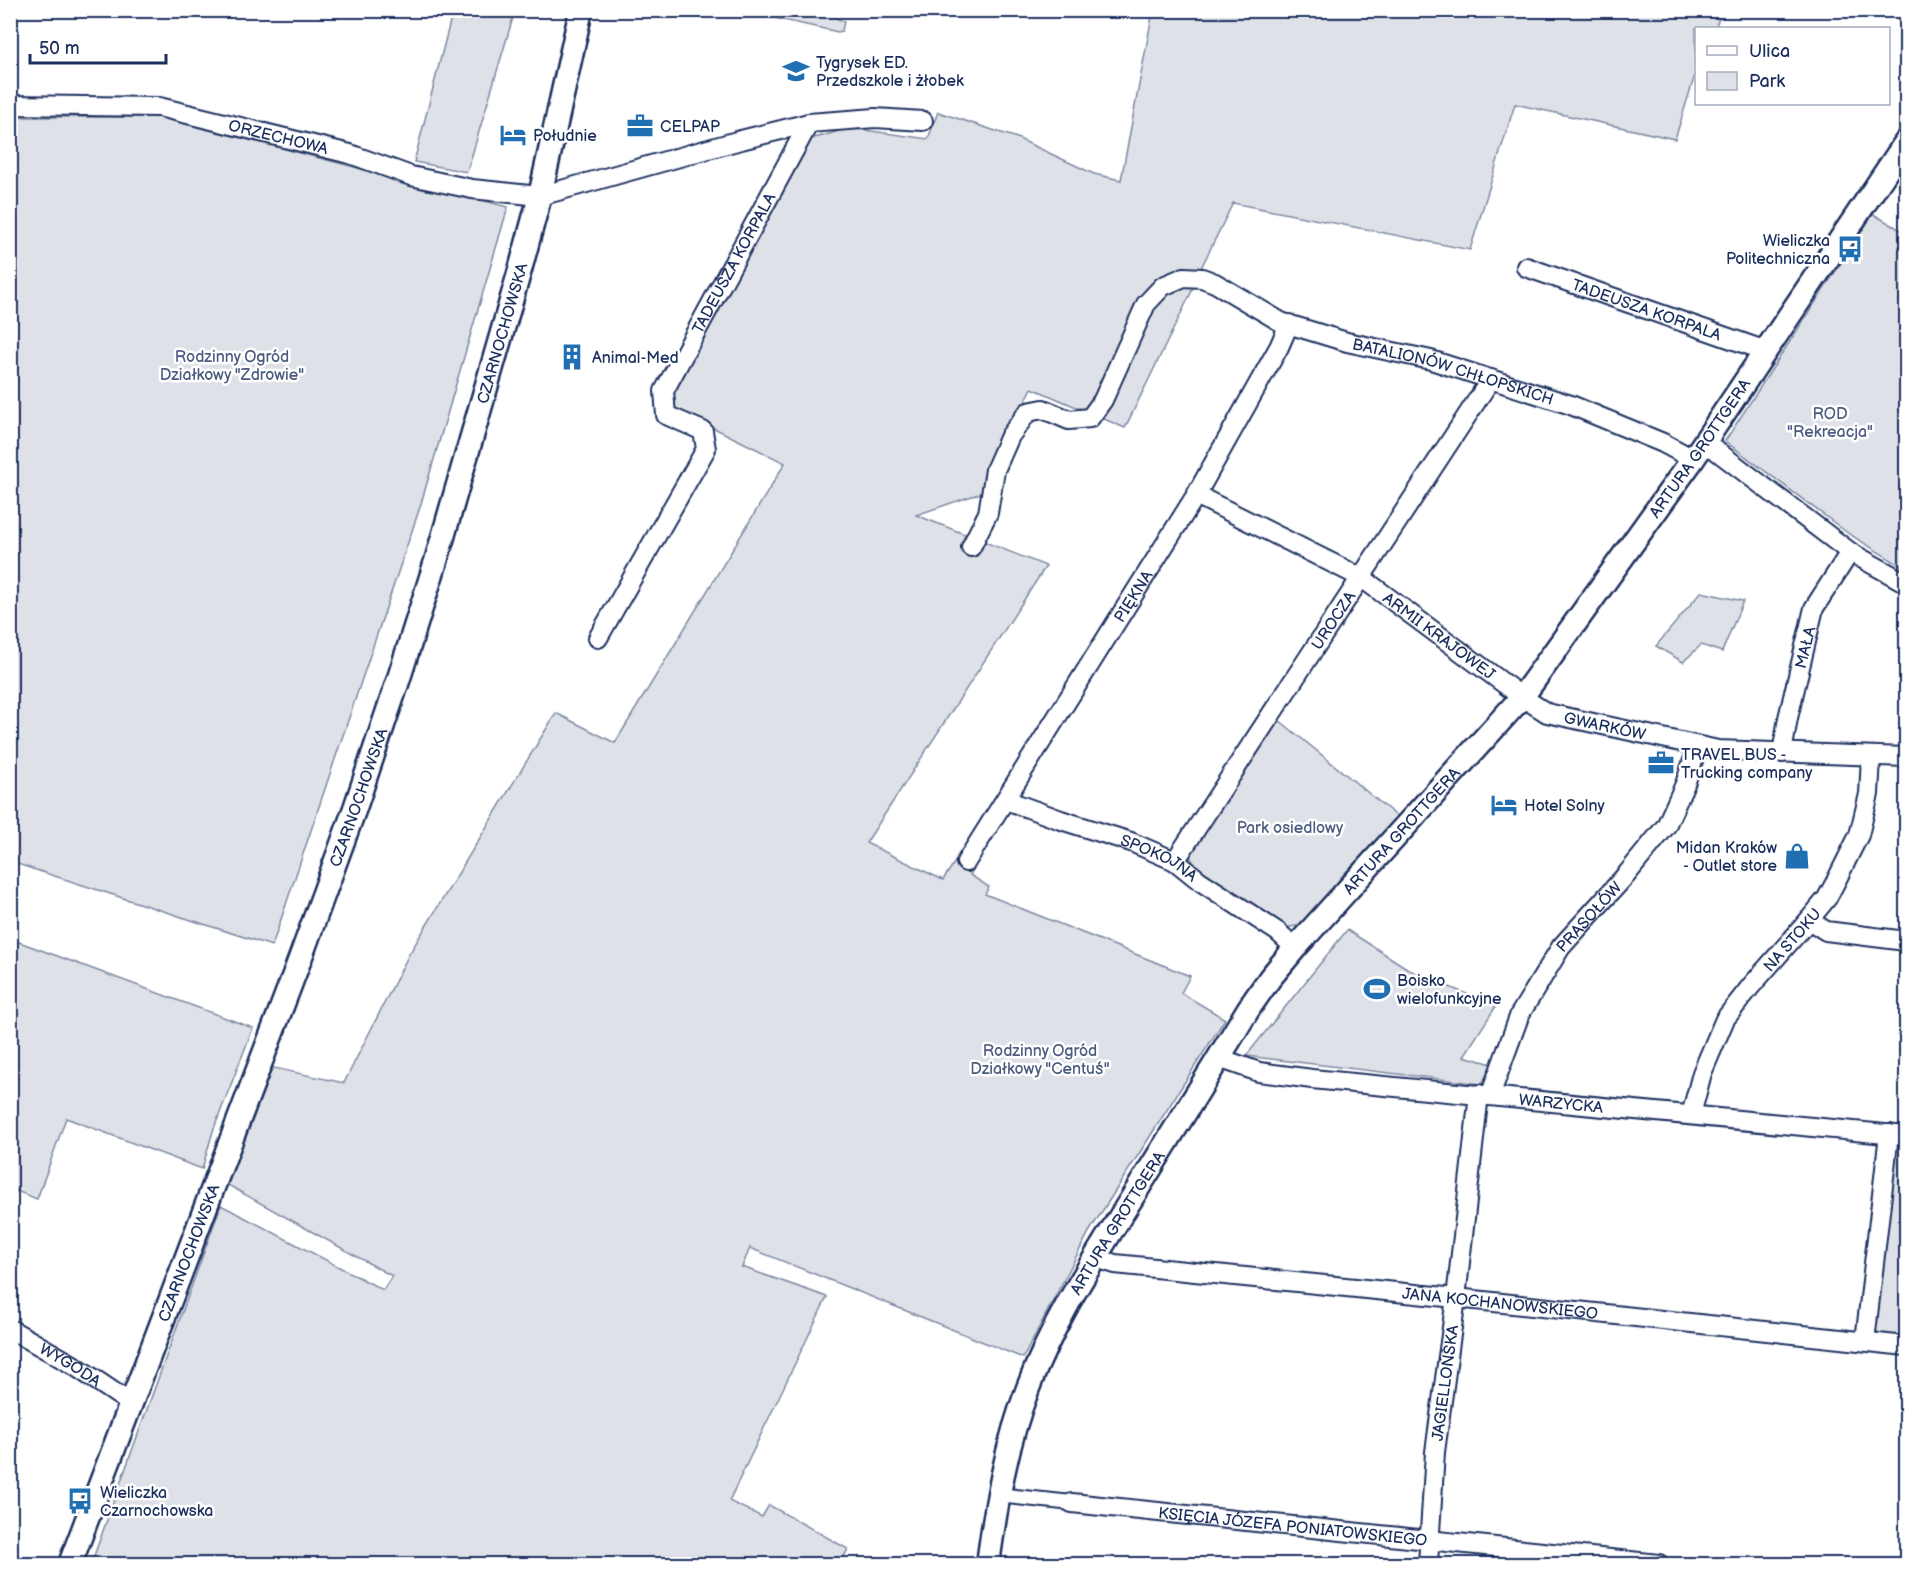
<svg xmlns="http://www.w3.org/2000/svg" width="1917" height="1575" viewBox="0 0 1917 1575" font-family="'Balsamiq Sans',sans-serif">
  <style>
    .green { fill: #dee1e7; stroke: #7c88a2; stroke-width: 1.5 }
    .lines { fill: none; stroke-linecap: round; stroke-linejoin: round }
    .pedestrian-casing { stroke: #1b2f5e; stroke-width: 18 }
    .minor-casing { stroke: #1b2f5e; stroke-width: 22 }
    .tertiary-casing { stroke: #1b2f5e; stroke-width: 27 }
    .pedestrian { stroke: #fff; stroke-width: 14 }
    .minor { stroke: #fff; stroke-width: 18 }
    .tertiary { stroke: #fff; stroke-width: 22 }
    .labels { text-anchor: middle; stroke-width: 5; stroke-linejoin: round; paint-order: stroke }
    .poi-label { font-size: 16px; fill: #1b2f5e; stroke: #fff; text-anchor: start }
    .street-label { font-size: 16px; fill: #1b2f5e; stroke: #fff }
    .park-label { font-size: 16px; fill: #4c5c80; stroke: #fff }
  </style>
  <rect width="100%" height="100%" fill="#fff"/>
  <filter id="ink" filterUnits="userSpaceOnUse"><feTurbulence type="fractalNoise" baseFrequency=".0167" numOctaves="2"/><feDisplacementMap in="SourceGraphic" scale="12" xChannelSelector="R" yChannelSelector="G"/><feConvolveMatrix kernelMatrix="1 2 1 2 8 2 1 2 1" color-interpolation-filters="sRGB"/></filter>
  <g filter="url(#ink)">
    <!-- green -->
    <path class="green" d="M453,10L515,11L467,172L414,162Z
      M743,11H829L838,19L844,21L842,31L838,32Z
      M1153,11H1722L1715,28H1696V72L1675,139L1515,104L1470,250L1233,203L1202,266L1190,295L1125,428L1032,388L981,493L916,515L1046,566L866,843L943,880L956,860L973,870L970,875L989,887L985,894L1190,976L1181,993L1225,1019L1089,1232L1023,1358L750,1248L742,1267L827,1297L729,1501L762,1517L769,1505L848,1549L840,1564H91L221,1205L383,1290L392,1276L226,1184L270,1067L344,1083L409,954L556,713L615,743L785,463L673,408L669,388L770,206L811,139L850,128L928,139L938,112L1017,138L1094,174L1121,180Z
      M11,117H161L508,207L420,507L272,946L11,862Z
      M1873,214L1906,233V569L1849,534L1725,441Z
      M1701,592L1743,601L1722,652L1701,645L1683,662L1656,646Z
      M1279,720L1399,818L1343,875L1307,924L1285,928L1198,871L1190,856L1213,812Z
      M1347,930L1413,972L1496,1006L1464,1056L1492,1064L1482,1084L1246,1056Z
      M11,939L253,1028L213,1131L202,1169L66,1118L37,1199L11,1189Z
      M1895,1147L1906,1148V1338L1880,1336L1873,1326Z"/>
    <g class="lines">
      <!-- pedestrian casing -->
      <g class="pedestrian-casing">
        <path id="pedestrian" d="M998,1495L1072,1503"/>
      </g>
      <!-- minor casing -->
      <g class="minor-casing">
        <g id="minor">
          <path id="s1" d="M10,105L159,107L350,154L411,176L472,189L540,196L737,141L809,123L875,118L923,121"/>
          <path id="s2" d="M1526,267L1766,351"/>
          <path d="M1705,442L1850,552L1906,583"/>
          <path id="s3" d="M1196,495L1362,578L1522,697L1547,713L1718,750L1906,757"/>
          <path id="s4" d="M971,547L988,513L995,470L1010,436L1028,412L1043,409L1069,420L1090,418L1103,400L1146,304L1163,286L1184,277L1202,278L1215,283L1281,322L1347,342L1431,360L1571,405L1663,443L1693,459"/>
          <path id="s5" d="M598,638L706,449L703,431L666,415L664,391L809,123"/>
          <path id="s6" d="M1782,753L1788,718L1814,608L1850,552"/>
          <path id="s7" d="M1006,800L1061,820L1131,842L1175,861L1200,881L1278,932L1295,948"/>
          <path id="s8" d="M1175,861L1491,379"/>
          <path id="s9" d="M966,862L1196,495L1279,347L1289,324"/>
          <path d="M1809,920L1826,931L1906,941"/>
          <path id="s10" d="M1219,1058L1259,1072L1312,1079L1906,1136"/>
          <path id="s11" d="M1490,1096L1520,1014L1561,947L1627,874L1666,826L1685,784L1698,746"/>
          <path id="s12" d="M1691,1115L1702,1073L1725,1019L1751,986L1809,920L1827,898L1836,881L1859,835L1869,794L1871,757"/>
          <path id="s13" d="M1095,1258L1115,1264L1456,1298L1906,1346"/>
          <path id="s14" d="M10,1329L75,1366L130,1403"/>
          <path d="M1865,1341L1889,1134"/>
          <path id="s15" d="M1072,1503L1659,1564"/>
          <path id="s16" d="M1428,1564L1435,1452L1456,1298L1479,1094"/>
        </g>
      </g>
      <!-- tertiary casing -->
      <g class="tertiary-casing">
        <g id="tertiary">
          <path id="s17" d="M70,1564L300,959L355,808L398,681L436,561L520,270L540,196L581,10"/>
          <path id="s18" d="M988,1564C996,1504 1006,1445 1028,1388C1052,1324 1089,1267 1125,1209C1167,1142 1208,1076 1249,1008L1270,978L1295,948L1522,697L1693,459L1906,142"/>
        </g>
      </g>
      <!-- pedestrian -->
      <use href="#pedestrian" class="pedestrian"/>
      <!-- minor -->
      <use href="#minor" class="minor"/>
      <!-- tertiary -->
      <use href="#tertiary" class="tertiary"/>
    </g>
  </g>
  <!-- icons -->
  <defs>
    <g id="school-bare" transform="scale(2.07)"><path d="M0-5L7-2L0 1L-7-2ZM-4 1L0 2.5L4 1V4Q0 6-4 4Z" fill="#1f6fb2" stroke="#fff" stroke-width="2.5" paint-order="stroke"/></g>
    <g id="office-bare" transform="scale(2.07)"><path d="M-6-3h4V-5.5h4V-3h4V5H-6ZM-1-4.5V-3h2v-1.5ZM-6 0V1H6V0Z" fill="#1f6fb2" stroke="#fff" stroke-width="2.5" paint-order="stroke"/></g>
    <g id="hotel-bare" transform="scale(2.07)"><path d="M-6-4.5h1.5V1H6V5H4.5V3h-9V5H-6ZM-4 0a1.8 1.8 0 1 1 3.6 0ZM.5 0V-2.5h3Q6-2.5 6 0Z" fill="#1f6fb2" stroke="#fff" stroke-width="2.5" paint-order="stroke"/></g>
    <g id="bus-bare" transform="scale(2.07)"><path d="M-5-6H5V4H4V6H2V4H-2V6H-4V4H-5ZM-3.5-4V0h7V-4ZM-3.5 1.2v1.5H-2V1.2ZM2 1.2v1.5H3.5V1.2Z" fill="#1f6fb2" stroke="#fff" stroke-width="2.5" paint-order="stroke"/></g>
    <g id="building-bare" transform="scale(2.07)"><path d="M-4-6H4V6H1V3H-1V6H-4ZM-2.5-4.3h1.7v1.8h-1.7ZM.8-4.3h1.7v1.8H.8ZM-2.5-1h1.7V.8h-1.7ZM.8-1h1.7V.8H.8Z" fill="#1f6fb2" stroke="#fff" stroke-width="2.5" paint-order="stroke"/></g>
    <g id="shop-bare" transform="scale(2.07)"><path d="M-5-2.5h2.3a2.7 3.5 0 0 1 5.4 0H5L5.5 6h-11ZM-1.5-2.5h3a1.5 2.3 0 0 0-3 0Z" fill="#1f6fb2" stroke="#fff" stroke-width="2.5" paint-order="stroke"/></g>
    <g id="stadium-bare" transform="scale(2.07)"><path d="M0-5a6.5 5 0 1 0 0 10a6.5 5 0 1 0 0-10ZM-3.5-1.8h7v3.6h-7Z" fill="#1f6fb2" stroke="#fff" stroke-width="2.5" paint-order="stroke"/></g>
  </defs>
  <g fill-rule="evenodd">
    <use href="#school-bare" x="796" y="71"/>
    <use href="#office-bare" x="640" y="126"/>
    <use href="#hotel-bare" x="513" y="135"/>
    <use href="#bus-bare" x="1850" y="249"/>
    <use href="#building-bare" x="572" y="357"/>
    <use href="#office-bare" x="1661" y="763"/>
    <use href="#hotel-bare" x="1504" y="805"/>
    <use href="#shop-bare" x="1797" y="856"/>
    <use href="#stadium-bare" x="1377" y="989"/>
    <use href="#bus-bare" x="80" y="1501"/>
  </g>
  <g class="labels">
    <!-- poi labels -->
    <g class="poi-label">
      <text x="816" y="68">Tygrysek ED.<tspan x="816" dy="18">Przedszkole i żłobek</tspan></text>
      <text x="660" y="132">CELPAP</text>
      <text x="533" y="141">Południe</text>
      <text x="1830" y="246" text-anchor="end">Wieliczka<tspan x="1830" dy="18">Politechniczna</tspan></text>
      <text x="592" y="363">Animal-Med</text>
      <text x="1681" y="760">TRAVEL BUS -<tspan x="1681" dy="18">Trucking company</tspan></text>
      <text x="1524" y="811">Hotel Solny</text>
      <text x="1777" y="853" text-anchor="end">Midan Kraków<tspan x="1777" dy="18">- Outlet store</tspan></text>
      <text x="1397" y="986">Boisko<tspan x="1397" dy="18">wielofunkcyjne</tspan></text>
      <text x="100" y="1498">Wieliczka<tspan x="100" dy="18">Czarnochowska</tspan></text>
    </g>
    <!-- street labels -->
    <g class="street-label">
      <text dy="6" stroke="none"><textPath href="#s1" startOffset="272">ORZECHOWA</textPath></text>
      <text dy="6" stroke="none"><textPath href="#s5" startOffset="446">TADEUSZA KORPALA</textPath></text>
      <text dy="6" stroke="none"><textPath href="#s2" startOffset="128">TADEUSZA KORPALA</textPath></text>
      <text dy="6" stroke="none"><textPath href="#s17" startOffset="1305">CZARNOCHOWSKA</textPath></text>
      <text dy="6" stroke="none"><textPath href="#s4" startOffset="676">BATALIONÓW CHŁOPSKICH</textPath></text>
      <text dy="6" stroke="none"><textPath href="#s18" startOffset="1341">ARTURA GROTTGERA</textPath></text>
      <text dy="6" stroke="none"><textPath href="#s9" startOffset="314">PIĘKNA</textPath></text>
      <text dy="6" stroke="none"><textPath href="#s8" startOffset="288">UROCZA</textPath></text>
      <text dy="6" stroke="none"><textPath href="#s3" startOffset="282">ARMII KRAJOWEJ</textPath></text>
      <text dy="6" stroke="none"><textPath href="#s6" startOffset="108">MAŁA</textPath></text>
      <text dy="6" stroke="none"><textPath href="#s3" startOffset="474">GWARKÓW</textPath></text>
      <text dy="6" stroke="none"><textPath href="#s17" startOffset="819">CZARNOCHOWSKA</textPath></text>
      <text dy="6" stroke="none"><textPath href="#s18" startOffset="855">ARTURA GROTTGERA</textPath></text>
      <text dy="6" stroke="none"><textPath href="#s7" startOffset="164">SPOKOJNA</textPath></text>
      <text dy="6" stroke="none"><textPath href="#s11" startOffset="207">PRASOŁÓW</textPath></text>
      <text dy="6" stroke="none"><textPath href="#s12" startOffset="206">NA STOKU</textPath></text>
      <text dy="6" stroke="none"><textPath href="#s10" startOffset="346">WARZYCKA</textPath></text>
      <text dy="6" stroke="none"><textPath href="#s18" startOffset="369">ARTURA GROTTGERA</textPath></text>
      <text dy="6" stroke="none"><textPath href="#s17" startOffset="333">CZARNOCHOWSKA</textPath></text>
      <text dy="6" stroke="none"><textPath href="#s13" startOffset="408">JANA KOCHANOWSKIEGO</textPath></text>
      <text dy="6" stroke="none"><textPath href="#s14" startOffset="70">WYGODA</textPath></text>
      <text dy="6" stroke="none"><textPath href="#s16" startOffset="182">JAGIELLOŃSKA</textPath></text>
      <text dy="6" stroke="none"><textPath href="#s15" startOffset="222">KSIĘCIA JÓZEFA PONIATOWSKIEGO</textPath></text>
    </g>
    <!-- park labels -->
    <g class="park-label">
      <text x="232" y="362">Rodzinny Ogród<tspan x="232" dy="18">Działkowy "Zdrowie"</tspan></text>
      <text x="1830" y="419">ROD<tspan x="1830" dy="18">"Rekreacja"</tspan></text>
      <text x="1290" y="833">Park osiedlowy</text>
      <text x="1040" y="1056">Rodzinny Ogród<tspan x="1040" dy="18">Działkowy "Centuś"</tspan></text>
    </g>
  </g>
  <!-- margin -->
  <rect width="1917" height="1575" fill="none" stroke="#fff" stroke-width="36"/>
  <rect x="18" y="18" width="1881" height="1539" fill="none" stroke="#1b2f5e" stroke-width="2" filter="url(#ink)"/>
  <!-- legend -->
  <rect x="1695" y="27" width="195" height="78" fill="#ffffff" stroke="#a4acbf" stroke-width="1.5"/>
  <rect x="1707" y="46" width="30" height="9" fill="#ffffff" stroke="#a4acbf" stroke-width="1.5"/>
  <text x="1749" y="57" font-size="18" fill="#1b2f5e">Ulica</text>
  <rect x="1707" y="72" width="30" height="18" fill="#dee1e7" stroke="#a4acbf" stroke-width="1.5"/>
  <text x="1749" y="87" font-size="18" fill="#1b2f5e">Park</text>
  <!-- scale -->
  <path d="M30 54v9h136v-9" fill="none" stroke="#1b2f5e" stroke-width="3"/>
  <text x="39" y="54" font-size="18" fill="#1b2f5e" stroke="#ffffff" stroke-width="4.5" paint-order="stroke">50 m</text>
</svg>
